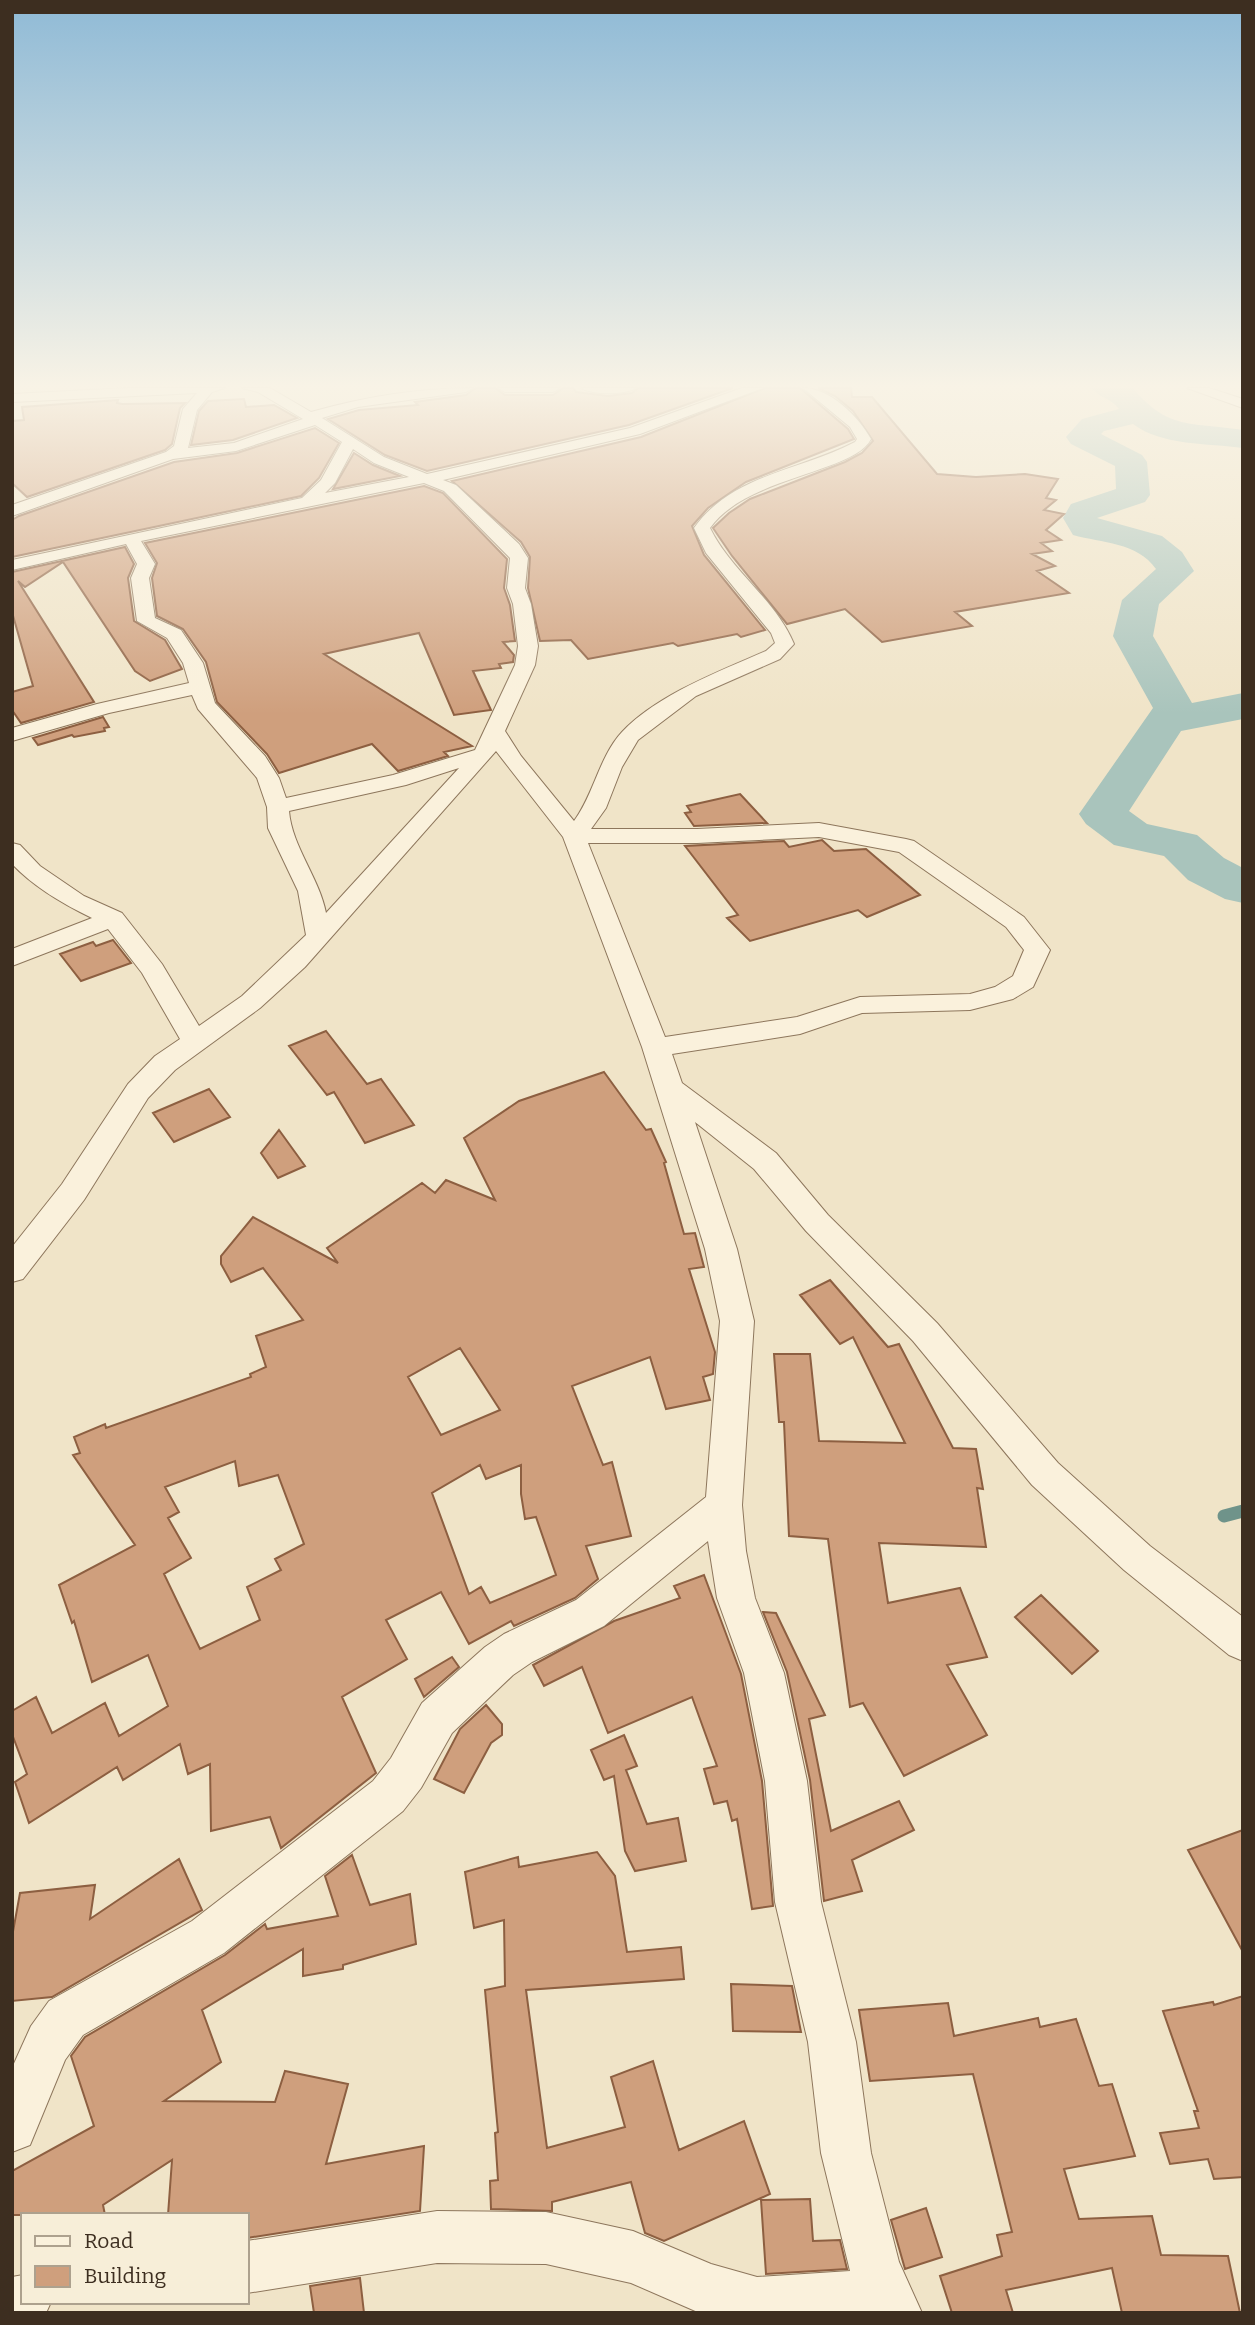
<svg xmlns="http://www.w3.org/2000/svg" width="1255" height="2325" viewBox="0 0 1255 2325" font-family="Bitter,serif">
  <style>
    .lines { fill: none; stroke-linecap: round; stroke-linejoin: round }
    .stream { stroke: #6f938a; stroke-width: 13 }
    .river { fill: #a9c4bc; fill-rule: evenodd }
    .building { fill: #cf9f7d; stroke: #8d5f41; stroke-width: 2; fill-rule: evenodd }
    .street-casing { stroke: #8d765c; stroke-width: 2 }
    .street { fill: #faf1dc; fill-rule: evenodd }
  </style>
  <rect width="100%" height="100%" fill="#f0e4c8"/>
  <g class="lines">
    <!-- stream -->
    <path class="stream" d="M1224,1516L1243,1511"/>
    <!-- river -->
    <path class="river" d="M1092,388H1133C1168,431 1193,422 1243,430V448C1208,443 1162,446 1133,424L1104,431L1101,434L1142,455L1147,462L1150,495L1145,502L1097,518L1162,536L1182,552L1194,571L1159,604L1153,636L1192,703L1243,693V719L1181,731L1129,811L1147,824L1197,835L1224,858L1243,868V903L1225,899L1188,880L1164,856L1114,845L1086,824L1079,814L1153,708L1113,636L1122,600L1156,569C1137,542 1102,543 1073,535L1063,518L1071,504L1116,489L1115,466L1071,444L1066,437L1082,419L1119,409C1111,398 1099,398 1092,388Z"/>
  </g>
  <!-- building -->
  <path class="building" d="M476,388H495L505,395H553L563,388H573L576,392L608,396L632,393L638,388H733L629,425L427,471L385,455L328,419L359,410L418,405L415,402L466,395Z
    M765,388H800L848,429L854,439L746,482L708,508L692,526L704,555L765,630L741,637L737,634L678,646L673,643L588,659L571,640L540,641L528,588L530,557L521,542L452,481L641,437Z
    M818,388H851L852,397H872L937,474L976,477L1025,474L1058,479L1046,498L1056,500L1044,510L1064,514L1046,530L1061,540L1041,543L1052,551L1032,554L1055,566L1037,571L1069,593L955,612L972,626L882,642L845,609L787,624L732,556L713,528L729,513L750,499L845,462L862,453L873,441L853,411L835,396Z
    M244,399L246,407L274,405L297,418L233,440L191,445L199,411L208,401Z
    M118,400L117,403L122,404L185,403L180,408L172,444L165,450L27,497L12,483V421L24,420L22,407Z
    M315,428L339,443L319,478L301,496L12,557V520L19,516L174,462L237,453Z
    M354,453L373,465L400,476L333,489Z
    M424,486L443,493L507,559L504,588L510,605L515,641L503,642L514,655L513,662L499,664L501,668L473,671L491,710L454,715L419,633L324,654L472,746L444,752L448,756L398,771L372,744L279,773L267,754L217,702L206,662L183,629L157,616L152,578L157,563L145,543Z
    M125,547L134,564L128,578L134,621L165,640L182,669L150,681L135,671L63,562L25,587L18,581L94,702L21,723L12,710V692L33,686L12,612V572Z
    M103,717L109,727L104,728L105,731L74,737L72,735L38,745L33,738Z
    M740,794L767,823L694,826L685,813L691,812L687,806Z
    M822,840L834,851L866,849L920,895L867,917L858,910L750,941L727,918L738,915L685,846L784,841L789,847Z
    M113,940L131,963L81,981L60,954L93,942L96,946Z
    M326,1031L367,1084L381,1079L414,1125L365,1143L334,1092L327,1095L289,1046Z
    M604,1072L646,1130L651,1129L666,1162L664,1163L684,1234L695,1233L704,1267L689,1269L715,1352L713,1374L703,1377L710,1400L666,1409L650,1357L572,1386L603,1465L612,1462L631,1536L586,1546L598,1579L575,1598L514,1626L511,1621L469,1644L441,1592L386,1620L407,1659L342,1697L376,1773L281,1848L270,1817L211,1831L210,1764L188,1774L180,1744L123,1780L117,1767L29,1823L15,1782L27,1774L12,1734V1711L36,1697L52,1733L105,1703L119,1736L168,1706L148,1655L92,1682L74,1621L72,1623L59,1585L135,1545L73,1455L80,1453L74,1437L105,1424L106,1428L251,1377L250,1374L266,1367L256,1336L303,1320L263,1268L231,1282L221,1264V1256L253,1217L338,1263L327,1248L422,1183L435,1193L446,1180L495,1200L464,1138L519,1101ZM460,1348L500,1410L441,1435L408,1377ZM235,1461L239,1486L278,1475L304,1544L275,1559L281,1570L247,1587L260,1620L200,1649L164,1574L191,1558L168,1518L179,1512L165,1487ZM480,1465L486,1479L521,1465V1494L525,1519L536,1517L556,1575L490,1603L481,1587L469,1594L432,1493Z
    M209,1089L230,1117L174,1142L153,1113Z
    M279,1130L305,1166L278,1178L261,1153Z
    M830,1280L888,1347L899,1344L953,1448L976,1449L983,1489L977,1488L986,1547L879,1543L888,1603L960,1588L987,1657L947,1665L987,1735L904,1776L863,1703L850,1707L828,1539L789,1536L784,1422H779L774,1354H810L819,1441L905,1443L853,1337L840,1344L800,1295Z
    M704,1575L741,1674L762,1781L773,1906L752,1909L737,1819L732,1821L727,1801L714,1804L704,1769L717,1766L692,1697L608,1733L582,1667L544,1686L533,1665L614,1621L680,1598L674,1586Z
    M1041,1595L1098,1651L1072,1674L1015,1617Z
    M763,1612L776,1613L825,1715L809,1719L831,1831L899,1801L914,1830L852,1860L862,1891L824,1901L810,1780L787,1672Z
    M452,1657L459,1667L424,1697L415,1679Z
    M486,1705L502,1724V1735L491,1743L464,1793L434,1779L460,1729Z
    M624,1735L637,1766L626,1770L647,1824L678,1818L686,1861L635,1871L625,1851L614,1776L604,1780L591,1750Z
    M1243,1830V1952L1188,1850Z
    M597,1852L615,1876L627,1952L681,1947L684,1979L526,1990L547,2148L625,2127L611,2077L653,2061L679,2150L744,2121L770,2194L664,2241L645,2233L631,2182L552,2202V2211L491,2209L490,2181L498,2180L495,2133L498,2132L485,1990L505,1986L504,1920L474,1928L465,1872L518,1857L519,1867Z
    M352,1855L370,1905L410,1894L416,1944L343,1965V1969L303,1976V1949L202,2010L221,2062L164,2101L275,2102L285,2071L348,2084L326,2164L424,2146L420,2211L247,2238V2215H168L172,2160L103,2205L105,2215H12V2171L94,2126L71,2056L85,2037L225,1955L265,1924L267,1929L338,1916L325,1876Z
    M179,1859L202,1910L52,1997L12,2001V1937L20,1893L95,1885L90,1919Z
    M731,1984L792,1986L801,2032L733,2031Z
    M1243,1996V2177L1214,2179L1208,2159L1170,2164L1160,2133L1199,2128L1194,2111H1198L1163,2011L1213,2002L1214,2005Z
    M948,2003L954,2036L1038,2018L1040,2027L1076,2019L1099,2086L1112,2084L1135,2156L1064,2169L1079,2219L1152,2216L1161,2255L1228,2256L1240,2313H1122L1112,2268L1006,2290L1013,2313H952L940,2276L1002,2256L997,2235L1012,2232L973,2074L870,2081L859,2010Z
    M810,2199L813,2241L840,2240L847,2269L766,2274L761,2200Z
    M926,2208L942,2257L905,2269L891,2220Z
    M360,2278L364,2313H314L310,2286Z"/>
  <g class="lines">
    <!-- street casing -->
    <g class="street-casing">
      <path id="street" d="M128,388H225L212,392L197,410L188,448L234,443L303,419L258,392L242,388H270L311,412C364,397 417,388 473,388L466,392L358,407L322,418L384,457L427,474L630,428L742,388H763L640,434L443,480L456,485L519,544L528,558L525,588L531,604L538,646L535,665L505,731L521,756L574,821C594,794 599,757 622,732C657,695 720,671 766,651L775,643L771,633L706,553L694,528C732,474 800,471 855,442L857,439L850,427L803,388C830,388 858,416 871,439C854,473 747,476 710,528C731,571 776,600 794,644L780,659L696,696L638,740L622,767L606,808L591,829H697L819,823L906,839L914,841L1024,917L1050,950L1033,987L1013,999L970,1010L862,1013L800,1034L672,1054L682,1083L776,1153L828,1215L937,1323L1058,1463L1150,1546L1243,1617V1661L1229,1655L1124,1570L1032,1485L913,1341L806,1231L754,1169L695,1122L737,1249L754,1321L742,1505L746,1551L755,1598L784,1673L807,1781L821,1902L856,2042L871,2153L899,2262L922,2313H700L631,2283L546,2264L437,2263L247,2293V2241L437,2211L546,2212L633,2231L711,2264L757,2277L850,2271L821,2153L808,2042L775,1902L765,1781L744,1673L717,1598L708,1541L604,1626L532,1662L513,1675L452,1733L421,1788L403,1811L224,1953L83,2035L65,2060L30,2145L12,2152V2068L31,2026L49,2001L192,1921L373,1781L391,1758L422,1703L485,1647L504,1634L576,1600L706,1497L720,1321L705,1249L642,1047L563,837L496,751L305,967L260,1008L175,1070L148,1098L84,1200L23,1279L12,1282V1247L62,1184L128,1084L155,1056L180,1039L142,973L108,929L12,966V949L92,918C63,904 34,887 12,864V843L20,845L40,866L84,896L122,913L162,964L199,1026L242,996L306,935L298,891L268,828L267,807L257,778L198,709L192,695L109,713L12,741V728L97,704L189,683L183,663L167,638L137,621L131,578L137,564L126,544L12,570V560L302,498L321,480L342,442L315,425L236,451L173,459L12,516V505L166,452L174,446L183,409L197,393L12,402V394ZM353,449L374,463L409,477L325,493L335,483ZM424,483L444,491L510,558L507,588L513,604L518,646L515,665L475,750L393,775L286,798L279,778L265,756L215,703L203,663L181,630L155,618L149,578L155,564L141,541ZM459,768L326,913C319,877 292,847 289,811L406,785ZM819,837L899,852L1006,927L1024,950L1013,976L995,987L970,994L860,997L797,1017L665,1037L588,843H697Z
        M498,388H560L553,392H505Z
        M581,388H636C625,395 592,395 581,388Z
        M1187,388H1209L1243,399V408Z
        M23,2275V2302H51L46,2313H12V2277Z"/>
    </g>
    <!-- street -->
    <use href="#street" class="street"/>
  </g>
  <!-- sky -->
  <linearGradient id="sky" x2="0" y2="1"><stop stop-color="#8fbad6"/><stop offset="0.54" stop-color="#f8f3e6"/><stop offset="1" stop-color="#f8f3e6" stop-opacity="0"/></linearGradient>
  <rect width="1255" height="714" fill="url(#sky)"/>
  <!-- border -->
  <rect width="1255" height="2325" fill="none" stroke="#3d2e20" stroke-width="28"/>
  <!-- legend -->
  <rect x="21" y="2213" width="228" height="91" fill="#f7eed8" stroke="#ada18e" stroke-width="2"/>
  <rect x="35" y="2236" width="35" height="10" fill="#faf1dc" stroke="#ada18e" stroke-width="2"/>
  <text x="84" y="2248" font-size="21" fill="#3d2e20">Road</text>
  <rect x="35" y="2266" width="35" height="21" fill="#cf9f7d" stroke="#ada18e" stroke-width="2"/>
  <text x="84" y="2283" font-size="21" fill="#3d2e20">Building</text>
</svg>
